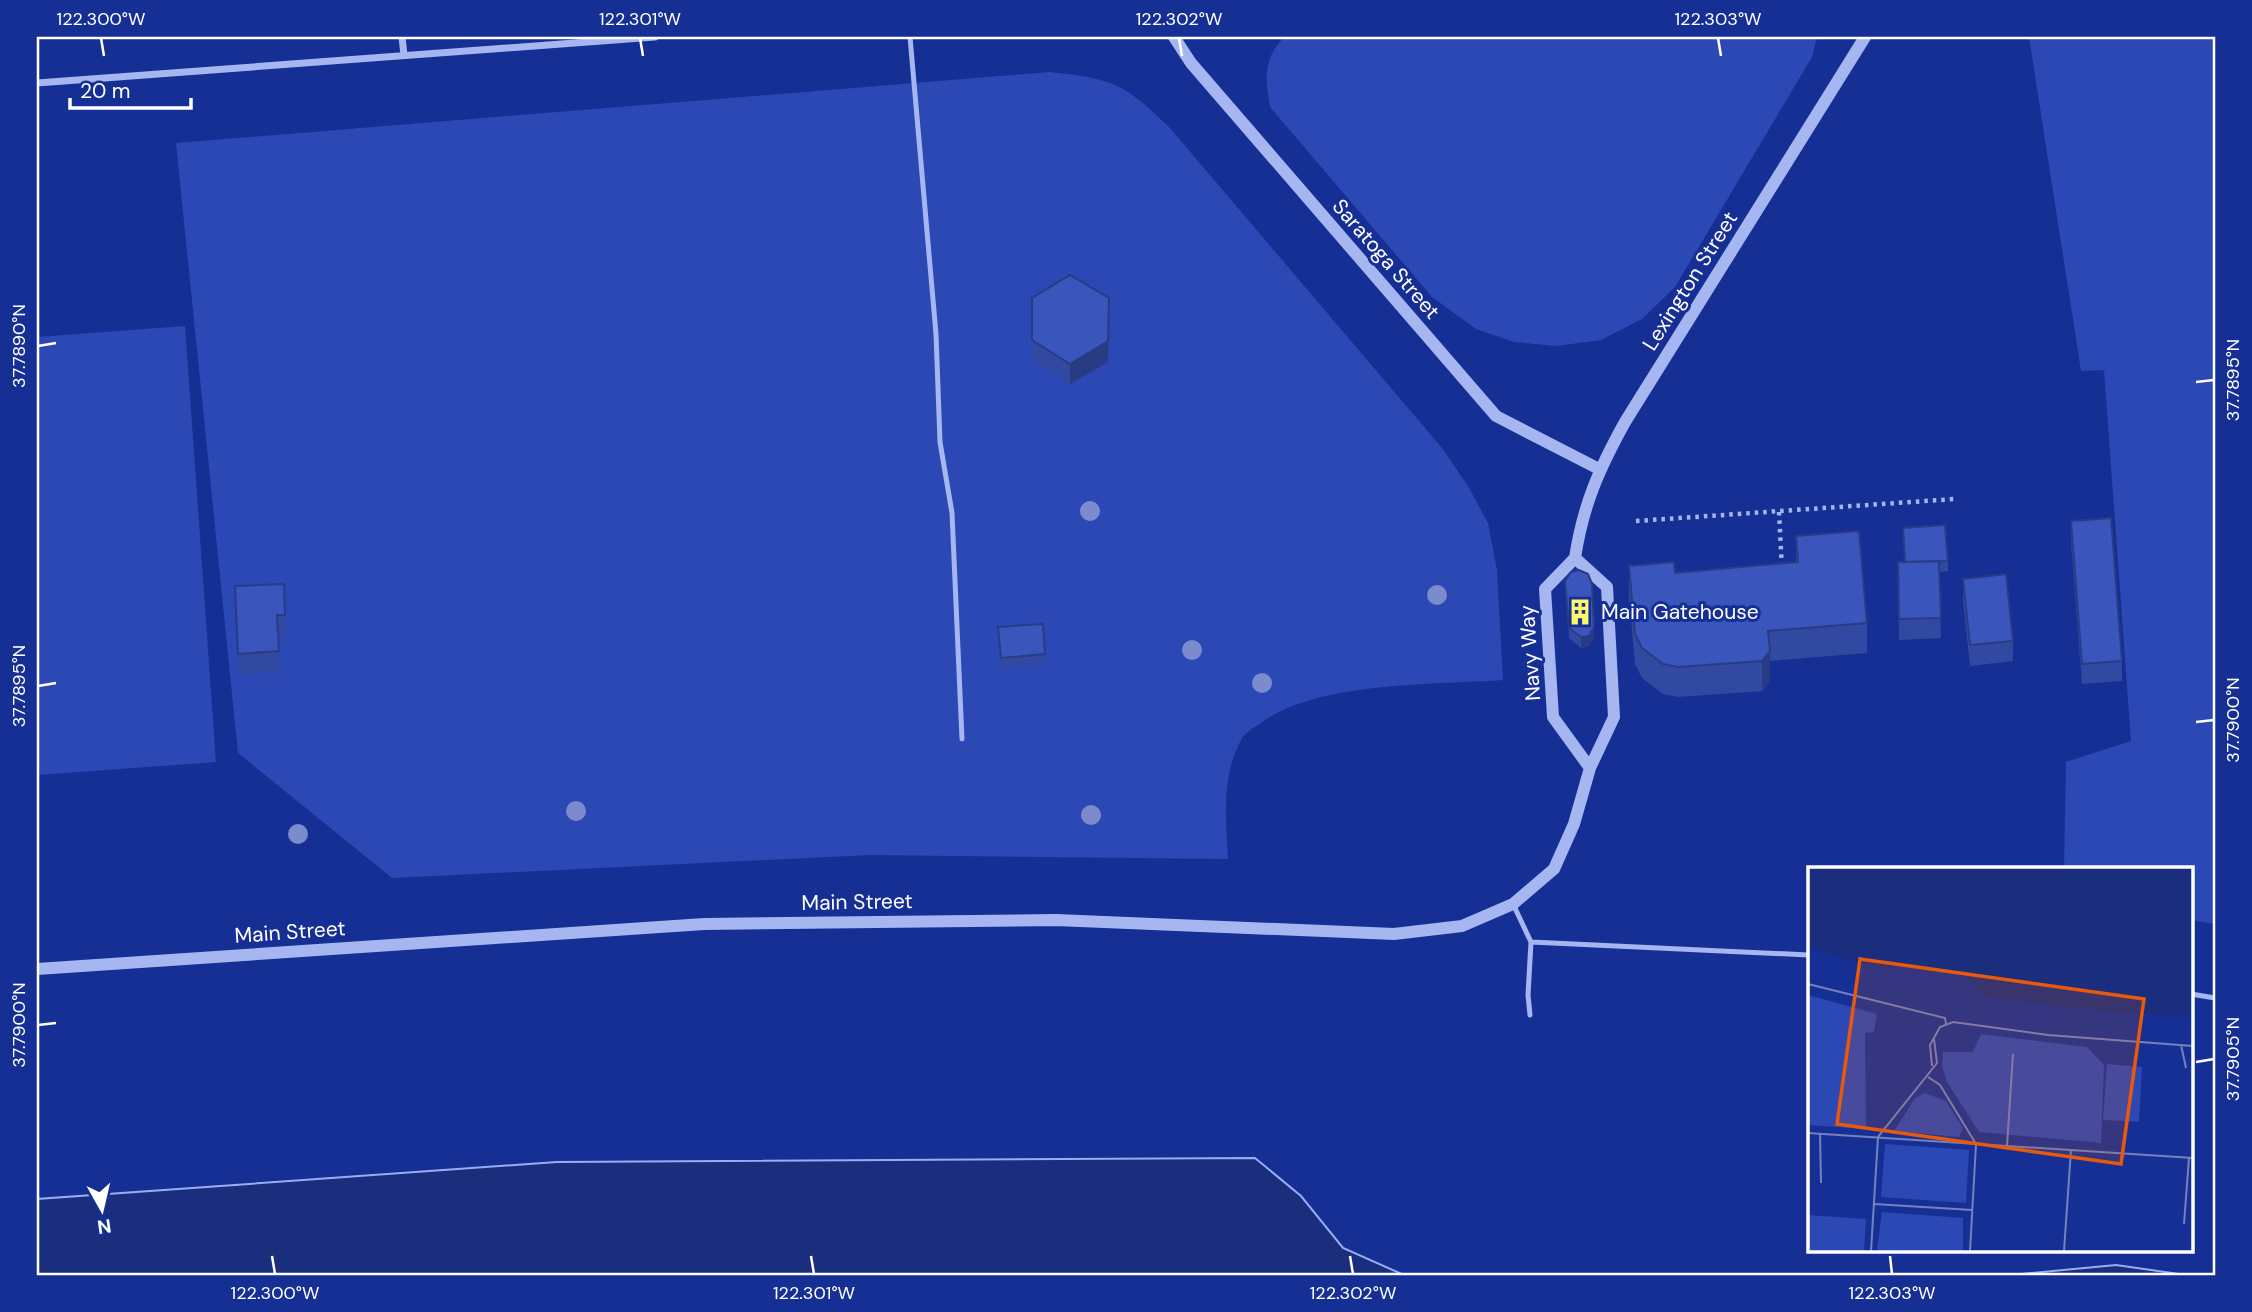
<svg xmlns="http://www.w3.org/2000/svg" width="2252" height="1312" font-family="'DM Sans',sans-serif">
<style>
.green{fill:#2c48b4}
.water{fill:#1b2e7d;stroke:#99adf4;stroke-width:2}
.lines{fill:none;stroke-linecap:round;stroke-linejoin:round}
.path{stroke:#a6b6f1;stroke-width:4.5;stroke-dasharray:3.5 5;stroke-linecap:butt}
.service{stroke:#a6b6f1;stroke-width:5}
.minor{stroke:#a6b6f1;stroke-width:7}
.tertiary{stroke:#a6b6f1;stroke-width:12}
.tree{fill:#7b8bce}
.wall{fill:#3249a1}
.shaded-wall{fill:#293c83}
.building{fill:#3a55bb;stroke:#293c83;stroke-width:2}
.ticks{fill:none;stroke:#fff;stroke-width:2.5}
.labels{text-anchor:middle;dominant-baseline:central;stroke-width:6;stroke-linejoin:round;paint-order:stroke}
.street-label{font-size:21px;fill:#fff;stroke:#162f95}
.poi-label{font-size:21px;fill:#fff;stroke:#162f95;text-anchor:start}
.inset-river{fill:none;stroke:#1b2e7d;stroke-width:3.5}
.inset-road{fill:none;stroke:#7382bf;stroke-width:2}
.view{fill:#e8590c;fill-opacity:0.15;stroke:#e8590c;stroke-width:3.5}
.inset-edge{fill:none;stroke:#fff;stroke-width:3.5}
.neatline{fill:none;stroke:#fff;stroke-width:2.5}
.ticks-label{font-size:18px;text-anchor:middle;fill:#fff}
</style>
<rect width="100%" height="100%" fill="#162f95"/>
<!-- green -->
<path class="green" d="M1284 37H1817L1812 57 1675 287 1642 319 1601 340 1557 346 1514 342 1476 329 1432 297 1270 107C1265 78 1263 59 1284 37Z
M2029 37H2215V924L2191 920V869H2064L2066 762 2131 741 2104 370 2081 371Z
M1050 72C1113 79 1124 83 1169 127L1442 448 1468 486 1488 523 1497 570 1503 680C1432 685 1315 681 1258 725 1253 728 1245 733 1242 738 1221 776 1226 818 1228 859L870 855 392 878 238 753 176 143Z
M185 326 216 762 37 775V337Z"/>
<!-- water -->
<path class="water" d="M1255 1158 1301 1196 1343 1248 1404 1275H37V1199L557 1162Z
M2116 1265 2186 1275H2011Z"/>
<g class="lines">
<!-- path -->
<path class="path" d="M1779 512 1782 569
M1636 521 1954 499"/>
<!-- service -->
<path class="service" d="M910 37 936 334 940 442 952 513 962 739
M1513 904 1531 942 1809 955
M2191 994 2215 998
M1530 1015 1528 995 1531 942"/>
<!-- minor -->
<path class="minor" d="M402 37 404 55
M37 83 655 37"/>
<!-- tertiary -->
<path class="tertiary" d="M1174 37 1191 63 1496 416 1599 469
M1575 558C1583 505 1599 469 1625 422L1865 37
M1575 558 1545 589 1553 717 1590 768
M37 969 704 924 1056 920 1394 934 1462 926 1513 904 1554 869 1574 824 1590 768 1614 717 1607 587 1575 558"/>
</g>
<!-- trees -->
<g class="tree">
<circle cx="1090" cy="511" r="10"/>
<circle cx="1437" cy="595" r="10"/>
<circle cx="1192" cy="650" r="10"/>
<circle cx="1262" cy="683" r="10"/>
<circle cx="576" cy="811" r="10"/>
<circle cx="1091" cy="815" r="10"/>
<circle cx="298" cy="834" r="10"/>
</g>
<!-- wall -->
<path class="wall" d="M1032 298 1108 362 1070 384 1032 361Z
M2071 521 2122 661V681L2082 684 2071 542Z
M1903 528 1948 561V571L1939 572 1941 638 1899 640 1898 562H1904Z
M1796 536 1867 623V653L1770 661V681L1762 691 1678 697 1663 694 1642 678 1635 664 1629 596V566L1675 573 1796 563Z
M1963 579 2013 641V661L1970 666 1963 600Z
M1565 581 1594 637 1589 646 1581 648 1569 638Z
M235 586 285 615V635L278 636 279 672 238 675Z
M998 627 1045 654V665L1001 668Z"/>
<!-- shaded-wall -->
<path class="shaded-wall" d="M1109 298 1108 362 1070 384V364Z
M1594 627V637L1589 646 1581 648V637Z
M1770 651V681L1762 691V661Z"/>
<!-- building -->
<path class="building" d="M1070 275 1109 298 1108 341 1070 364 1032 340V298Z
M2111 518 2122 661 2082 664 2071 521Z
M1945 525 1948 561 1905 562 1903 528Z
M1859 531 1867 623 1768 631 1770 651 1762 661 1678 667 1663 664 1642 648 1635 634 1629 566 1674 562 1675 573 1798 562 1796 536Z
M1939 561 1941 618 1899 619 1898 562Z
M1579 570 1588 574 1592 584 1594 627 1589 636 1581 637 1569 628 1565 581 1571 572Z
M2006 574 2013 641 1970 645 1963 579Z
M284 584 285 615H277L279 651 238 654 235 586Z
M1043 624 1045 654 1001 658 998 627Z"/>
<!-- ticks -->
<path class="ticks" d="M101 38 104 56M640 38 643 56M1179 38 1182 56M1718 38 1721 56M38 346 56 343M2196 382 2214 380M38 686 56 683M2196 722 2214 720M38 1025 56 1023M2196 1062 2214 1059M272 1256 275 1274M811 1256 814 1274M1350 1256 1353 1274M1890 1256 1892 1274"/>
<!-- icons -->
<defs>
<g id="building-bare" transform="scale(2.1)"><path d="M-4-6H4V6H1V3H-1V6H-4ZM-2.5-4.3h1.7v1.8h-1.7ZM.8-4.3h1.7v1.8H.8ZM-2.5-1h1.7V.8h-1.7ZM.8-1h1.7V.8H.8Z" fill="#fff867" stroke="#162f95" stroke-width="2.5" paint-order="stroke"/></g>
</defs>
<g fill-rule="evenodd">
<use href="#building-bare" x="1580" y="612"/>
</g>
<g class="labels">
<!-- street labels -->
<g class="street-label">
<text transform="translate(1386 259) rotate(49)">Saratoga Street</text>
<text transform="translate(1690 281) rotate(-58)">Lexington Street</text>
<text transform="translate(1530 653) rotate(-94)">Navy Way</text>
<text transform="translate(857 902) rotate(-1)">Main Street</text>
<text transform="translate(290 932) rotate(-4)">Main Street</text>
</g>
<!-- poi labels -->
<g class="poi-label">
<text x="1601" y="612">Main Gatehouse</text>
</g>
</g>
<!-- overview -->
<g transform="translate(1808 867)">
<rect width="385" height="385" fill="#162f95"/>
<path d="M0 128 69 147 66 165 57 166 58 262 0 258ZM173 167 279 180 296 198 293 276 171 265 139 215 134 199 135 185H165ZM299 197 334 200 331 255 295 253ZM117 226 138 234 155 261 151 270 86 264 107 231ZM77 277 161 283 158 336 73 330ZM74 345 155 351V384H69ZM0 348 58 352 56 384H0Z" fill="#2c48b4"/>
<path d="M0 1H385V144L378 149 263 141 175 129 166 116 141 101 123 106 102 99 69 100 0 80Z" fill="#1b2e7d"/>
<path class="inset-river" d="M0 2 385 1"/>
<path class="inset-road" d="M0 117 137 151 138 157M373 178 378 201M124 199 122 178 132 160 145 155 240 168 385 179M120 210 132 218 168 277 162 384M0 266 385 291M12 266 13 316M199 279 205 187M66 337 164 343M376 357 381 291M63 384 70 270 129 196 126 172M256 384 263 283"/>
<path class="view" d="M52 92 336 132 313 297 29 257Z"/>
<rect width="385" height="385" class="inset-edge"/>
</g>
<!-- border -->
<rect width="2252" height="1312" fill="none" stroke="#162f95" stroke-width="77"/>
<!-- north arrow -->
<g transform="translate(102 1210) rotate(172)" stroke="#162f95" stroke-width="5" paint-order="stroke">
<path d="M0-5L12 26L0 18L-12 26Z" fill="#ffffff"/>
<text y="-10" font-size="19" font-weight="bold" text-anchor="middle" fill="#ffffff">N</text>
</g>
<!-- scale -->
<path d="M70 98v10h121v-10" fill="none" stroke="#ffffff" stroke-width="3.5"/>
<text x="80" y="98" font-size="21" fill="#ffffff" stroke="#162f95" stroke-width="5" paint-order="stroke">20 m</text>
<rect x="38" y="38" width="2176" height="1236" class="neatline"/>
<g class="ticks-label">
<text x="101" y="25">122.300°W</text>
<text x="640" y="25">122.301°W</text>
<text x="1179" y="25">122.302°W</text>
<text x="1718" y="25">122.303°W</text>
<text transform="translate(19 346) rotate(-90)" y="6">37.7890°N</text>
<text transform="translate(2233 380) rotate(-90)" y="6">37.7895°N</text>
<text transform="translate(19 686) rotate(-90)" y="6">37.7895°N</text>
<text transform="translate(2233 720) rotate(-90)" y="6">37.7900°N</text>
<text transform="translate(19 1025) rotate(-90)" y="6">37.7900°N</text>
<text transform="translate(2233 1059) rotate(-90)" y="6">37.7905°N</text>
<text x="275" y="1299">122.300°W</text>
<text x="814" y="1299">122.301°W</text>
<text x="1353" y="1299">122.302°W</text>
<text x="1892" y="1299">122.303°W</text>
</g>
</svg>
